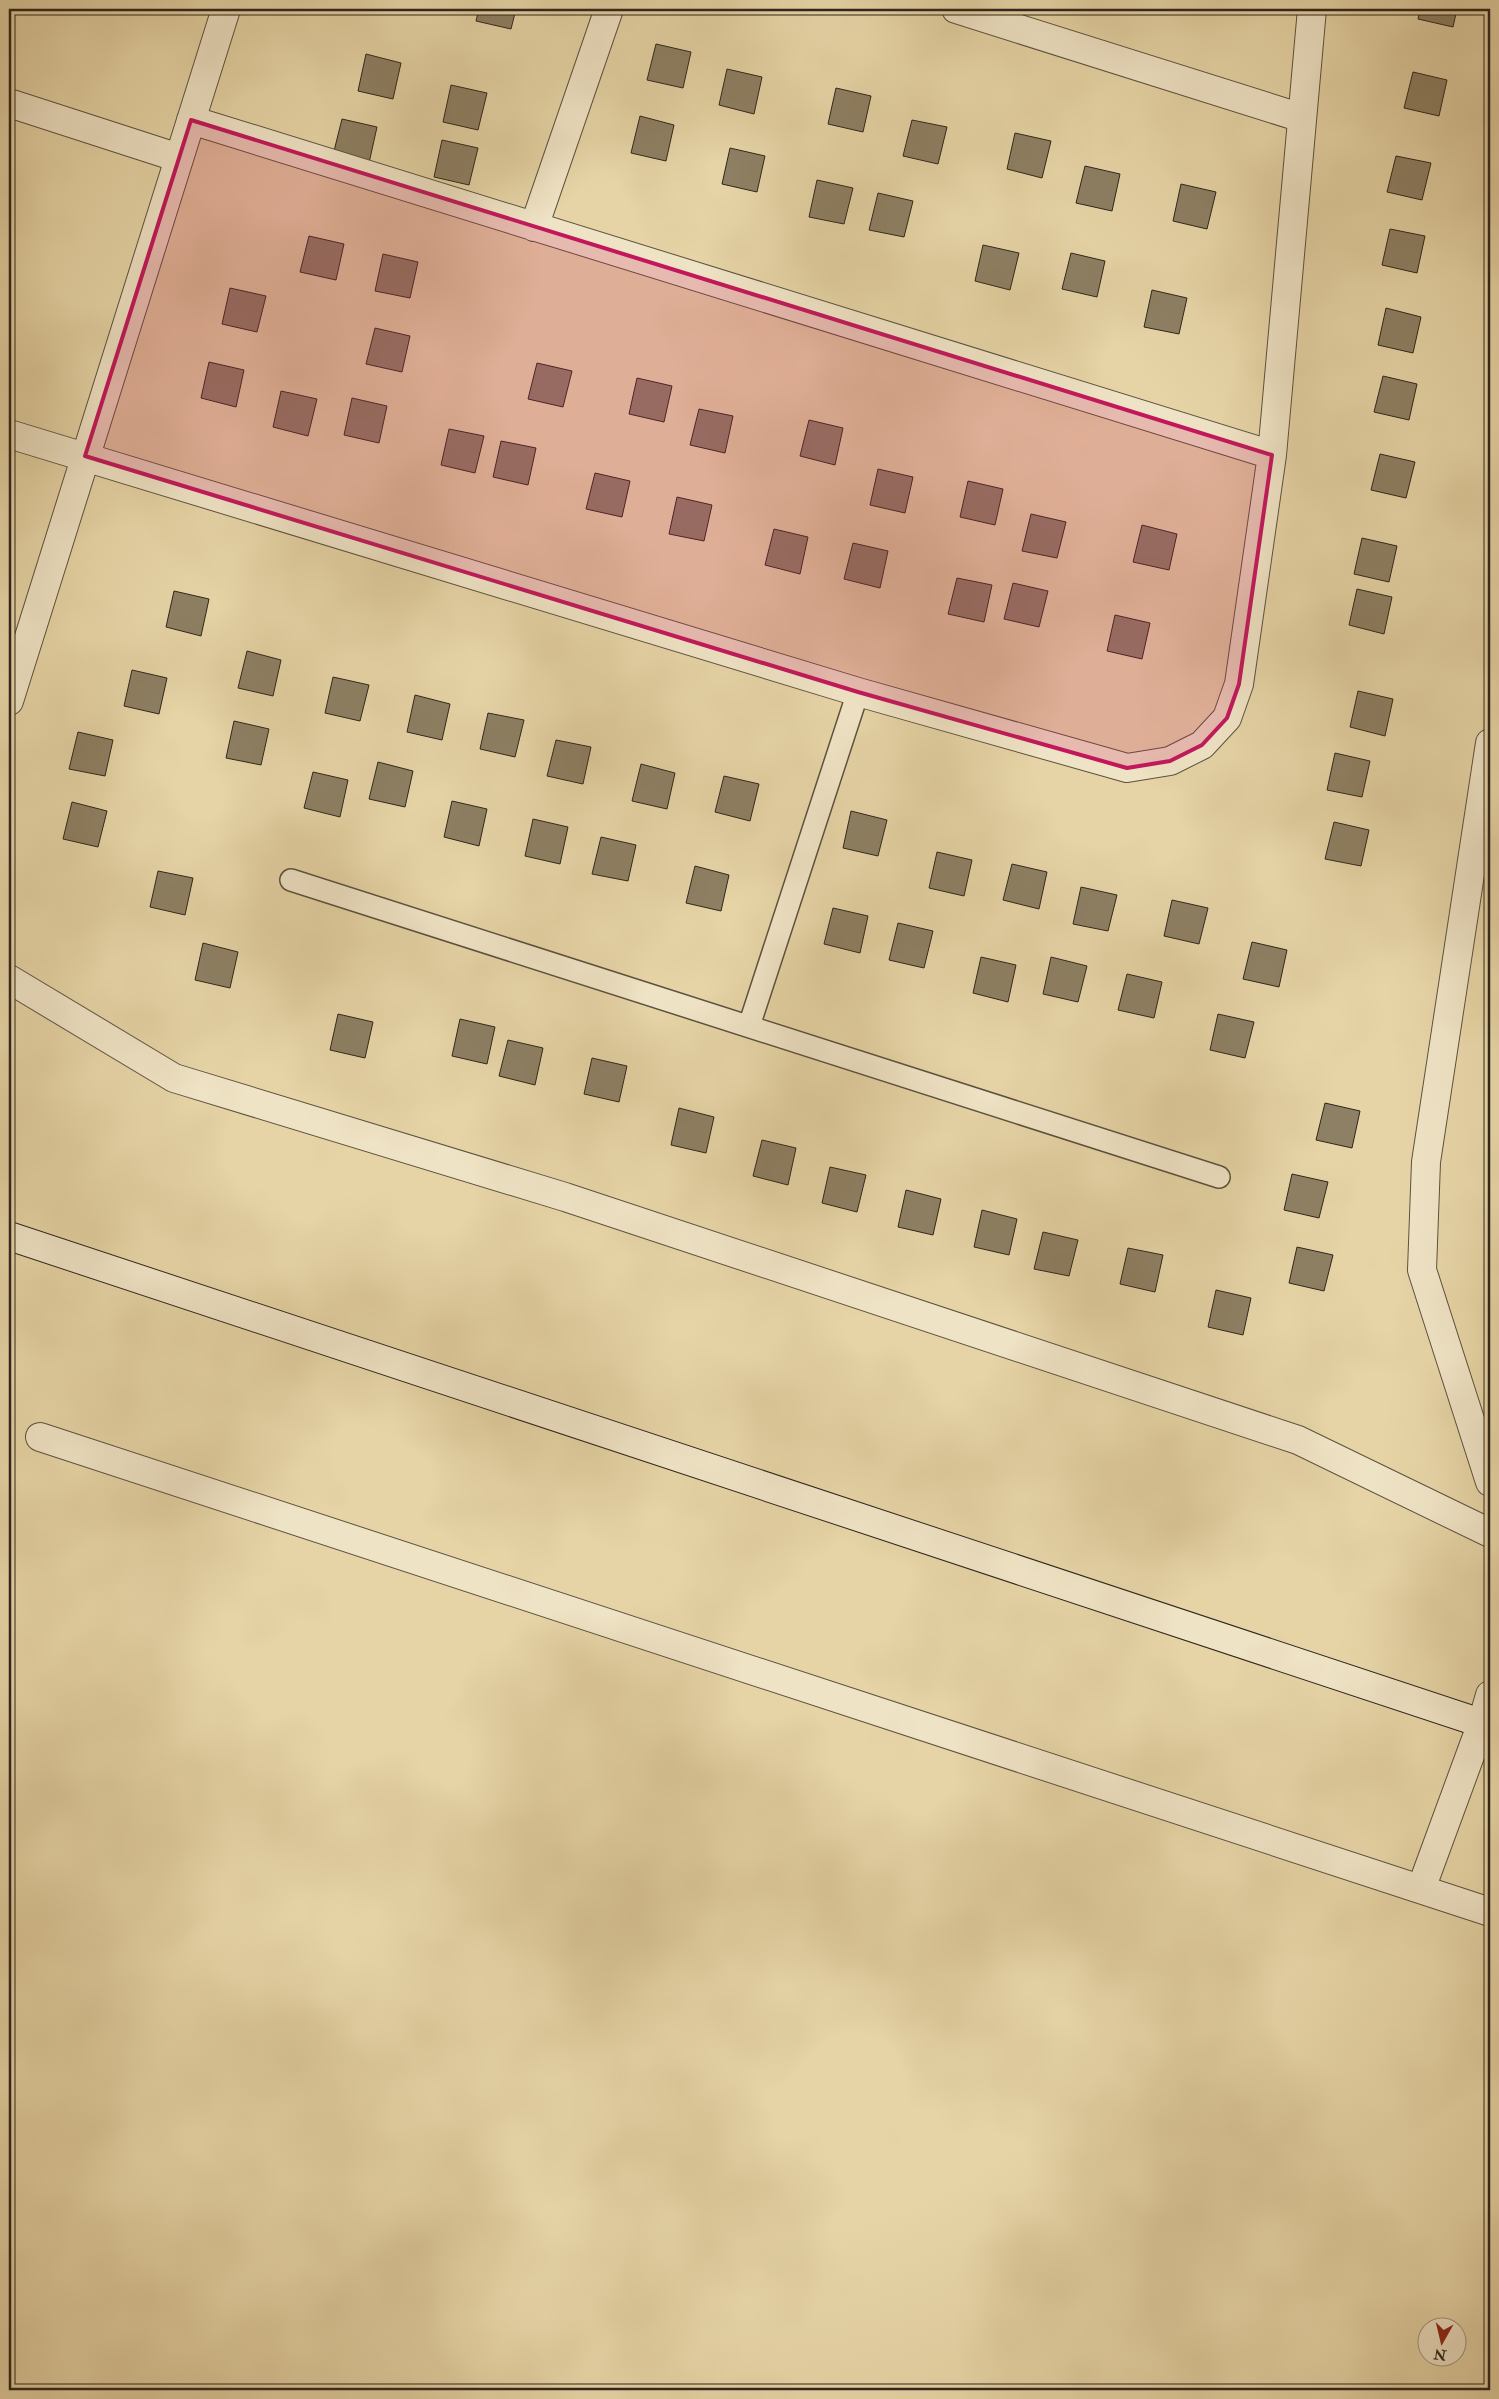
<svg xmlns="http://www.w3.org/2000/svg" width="1499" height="2399" font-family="'IM FELL Double Pica',serif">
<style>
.building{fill:#8e8064;stroke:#2e261c}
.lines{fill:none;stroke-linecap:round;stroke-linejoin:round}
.service-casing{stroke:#5c523e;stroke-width:24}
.minor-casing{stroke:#5c523e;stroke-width:30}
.secondary-casing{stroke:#2e261c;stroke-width:30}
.service{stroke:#efe3c5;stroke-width:21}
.minor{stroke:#efe3c5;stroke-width:28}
.secondary{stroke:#efe3c5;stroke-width:28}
.marked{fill:#c2185b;fill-opacity:0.2;stroke:#c2185b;stroke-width:4;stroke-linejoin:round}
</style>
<rect width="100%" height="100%" fill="#e6d4a6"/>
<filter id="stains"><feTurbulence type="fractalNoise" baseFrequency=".004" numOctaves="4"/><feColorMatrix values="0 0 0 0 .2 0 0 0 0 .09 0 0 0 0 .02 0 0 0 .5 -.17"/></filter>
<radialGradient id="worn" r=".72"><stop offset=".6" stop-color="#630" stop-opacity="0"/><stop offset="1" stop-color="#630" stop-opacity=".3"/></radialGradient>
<!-- building -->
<path class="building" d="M479 9H516L511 29 476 21Z
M1420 9H1457L1453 27 1418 19Z
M656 44 691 52 683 88 647 80Z
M366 54 401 63 393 99 358 91Z
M727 69 762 77 754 114 719 105Z
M1413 72 1447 80 1439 116 1404 108Z
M451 85 487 93 478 130 443 122Z
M836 88 871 96 863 132 828 124Z
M640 116 674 125 666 161 631 153Z
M342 119 377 127 369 163 333 155Z
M912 120 947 127 938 164 903 156Z
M1015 133 1051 141 1042 178 1007 169Z
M442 140 478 148 469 185 434 177Z
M730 148 765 156 757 192 722 184Z
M1396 156 1431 163 1422 200 1387 192Z
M1085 166 1120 174 1112 211 1076 203Z
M817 180 853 188 844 224 809 217Z
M1181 184 1216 192 1207 229 1173 221Z
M878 193 913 201 904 237 869 230Z
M1390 229 1425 236 1417 273 1382 265Z
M309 236 344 244 336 280 300 272Z
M983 245 1019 253 1010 290 975 281Z
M1071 253 1105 261 1097 297 1062 289Z
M383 254 418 262 410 298 375 291Z
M230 288 266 296 257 332 222 324Z
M1152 290 1187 298 1179 334 1144 327Z
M1386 308 1421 317 1413 353 1378 345Z
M375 328 410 336 402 372 366 364Z
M209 362 244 370 236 407 201 398Z
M537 363 572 371 563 407 528 399Z
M1383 376 1417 384 1409 420 1374 412Z
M637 378 672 386 664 422 629 414Z
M281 391 317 399 308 436 273 427Z
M352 398 387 406 379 443 344 435Z
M699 409 733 416 725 453 690 445Z
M809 420 843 428 835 465 800 456Z
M449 429 484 436 475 473 441 465Z
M501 441 536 448 528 485 493 477Z
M1380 454 1415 462 1406 498 1371 490Z
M878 469 913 477 905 513 870 505Z
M595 473 630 481 622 517 586 509Z
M968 481 1003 489 995 525 960 517Z
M677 497 712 505 704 541 669 534Z
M1031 514 1066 522 1057 558 1022 551Z
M1142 525 1177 534 1169 570 1133 562Z
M774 529 808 537 800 574 765 565Z
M1362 538 1397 546 1389 582 1354 574Z
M853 543 888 551 880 588 844 579Z
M957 578 992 585 984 622 948 614Z
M1013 583 1048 591 1039 627 1004 619Z
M1357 589 1392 597 1384 634 1349 625Z
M174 591 209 599 201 636 166 627Z
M1115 615 1150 623 1142 659 1107 651Z
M247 651 281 660 273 696 238 688Z
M132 670 167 678 159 714 124 706Z
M333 677 369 685 360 721 325 713Z
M1358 691 1393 699 1385 736 1350 727Z
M415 695 450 704 442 740 407 732Z
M488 713 524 720 515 757 480 749Z
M234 721 269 729 261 765 226 758Z
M78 732 113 740 105 776 69 769Z
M556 740 591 747 583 784 547 776Z
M1335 753 1370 761 1362 797 1327 790Z
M378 762 413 771 405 807 369 799Z
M641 764 675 773 667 809 632 801Z
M313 772 348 780 340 817 304 808Z
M724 776 759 784 750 821 715 812Z
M452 801 487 809 479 846 444 837Z
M72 802 107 811 98 847 63 839Z
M851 811 887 820 878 856 843 848Z
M533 819 568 827 560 864 525 856Z
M1334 822 1369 830 1361 866 1325 859Z
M601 837 636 845 628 881 592 874Z
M937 852 972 860 964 896 929 888Z
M1012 864 1047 872 1039 909 1003 900Z
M695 866 729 875 721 911 686 903Z
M158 871 193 878 185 915 150 907Z
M1081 887 1117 895 1108 931 1073 924Z
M1172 900 1208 908 1199 944 1164 936Z
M833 908 868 916 860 953 824 944Z
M898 923 933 931 924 968 889 960Z
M1252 942 1287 950 1279 987 1243 979Z
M203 943 238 952 230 988 195 980Z
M981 957 1016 965 1008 1002 973 993Z
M1051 957 1087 966 1078 1002 1043 994Z
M1127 974 1162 982 1154 1018 1118 1010Z
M338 1014 373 1022 365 1058 330 1050Z
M1218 1014 1254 1022 1245 1058 1210 1050Z
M460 1019 495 1027 487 1064 452 1056Z
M508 1040 543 1048 535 1085 499 1076Z
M592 1058 627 1066 619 1102 584 1094Z
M1325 1103 1360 1111 1352 1148 1316 1140Z
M679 1108 714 1117 706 1153 671 1145Z
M762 1140 796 1148 788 1185 753 1176Z
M830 1167 866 1175 857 1212 822 1203Z
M1292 1174 1328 1182 1319 1218 1284 1210Z
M906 1190 941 1199 933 1235 898 1227Z
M982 1210 1017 1219 1009 1255 974 1247Z
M1043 1232 1078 1240 1069 1276 1034 1269Z
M1297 1247 1333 1255 1324 1291 1289 1283Z
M1128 1248 1163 1255 1155 1292 1120 1284Z
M1216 1290 1251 1298 1243 1335 1208 1327Z"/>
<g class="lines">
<!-- service casing -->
<g class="service-casing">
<path id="service" d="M291 880 1219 1177
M749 1026 858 692"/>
</g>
<!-- minor casing -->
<g class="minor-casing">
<path id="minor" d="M956 9 1302 118
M9 103 179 158
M191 120 1272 455
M534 227 609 9
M9 434 858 692 1127 768 1170 761 1202 745 1227 718 1239 684 1272 455 1312 9
M9 701 226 9
M1490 743 1426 1162 1422 1270 1490 1482
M9 979 174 1078 565 1197 1298 1440 1490 1533
M40 1437 1490 1912
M1421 1889 1482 1723 1490 1695"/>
</g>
<!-- secondary casing -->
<g class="secondary-casing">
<path id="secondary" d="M9 1236 1490 1726"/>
</g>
<!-- service -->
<use href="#service" class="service"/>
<!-- minor -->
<use href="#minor" class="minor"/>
<!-- secondary -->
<use href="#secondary" class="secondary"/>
</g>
<!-- marked area -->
<path class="marked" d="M191 120 1272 455 1239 684 1227 718 1202 745 1170 761 1127 768 858 692 85 456Z"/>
<!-- margin -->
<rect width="1499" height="2399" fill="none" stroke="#e6d4a6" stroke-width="30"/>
<rect x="10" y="10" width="1479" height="2379" fill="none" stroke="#2e261c" stroke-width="2.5"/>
<rect x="15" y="15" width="1469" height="2369" fill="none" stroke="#2e261c"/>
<!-- north arrow -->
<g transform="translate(1442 2342) rotate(188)"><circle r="24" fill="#efe3c5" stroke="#a29781"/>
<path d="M0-4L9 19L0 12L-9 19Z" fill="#8f2418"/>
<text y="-8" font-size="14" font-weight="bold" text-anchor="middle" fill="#2e261c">N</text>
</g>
<rect width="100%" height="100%" filter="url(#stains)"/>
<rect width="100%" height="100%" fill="url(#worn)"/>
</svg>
